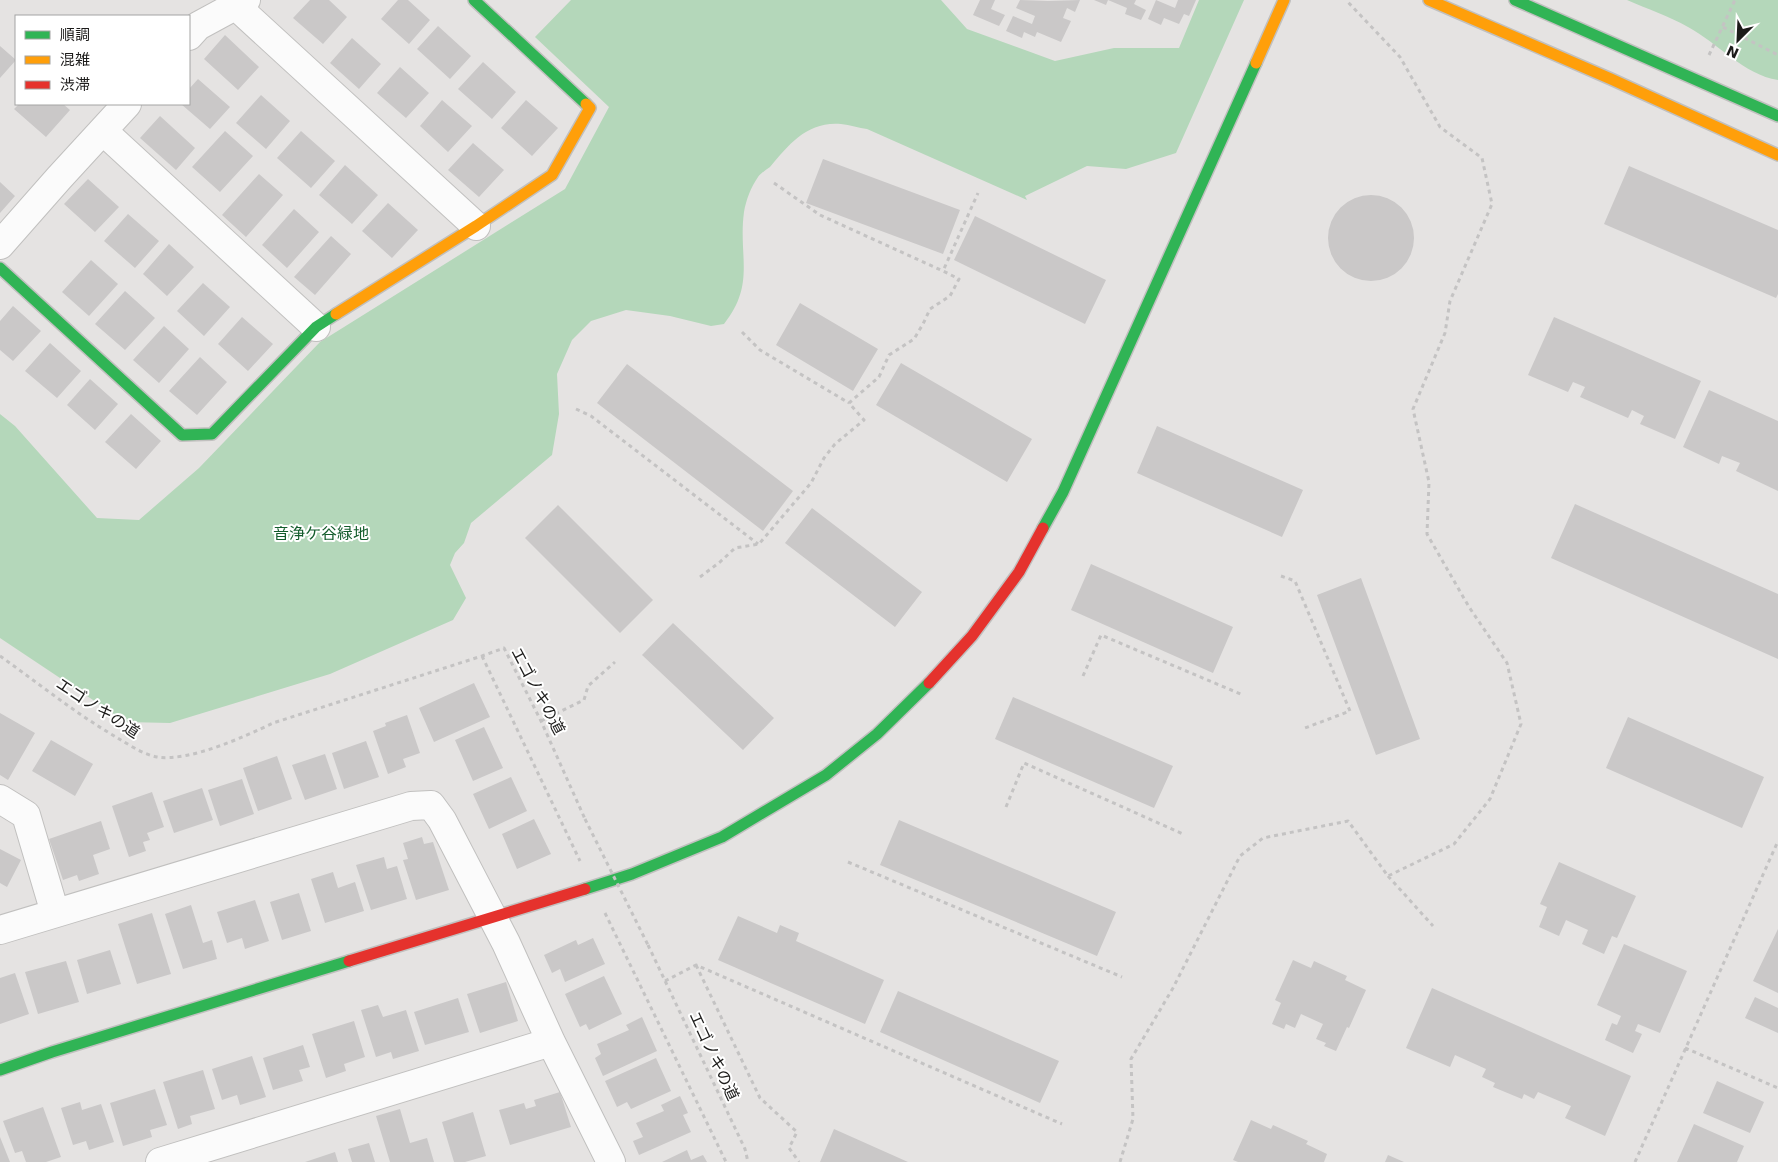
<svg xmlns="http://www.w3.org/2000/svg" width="1778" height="1162" font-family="'DejaVu Sans','Noto Sans JP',sans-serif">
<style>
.green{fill:#b4d7ba}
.building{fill:#cac8c8}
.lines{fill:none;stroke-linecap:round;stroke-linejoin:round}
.street-casing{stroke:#c1c0bf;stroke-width:30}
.fast-casing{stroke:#c1c0bf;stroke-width:14}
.slow-casing{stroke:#c1c0bf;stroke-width:14}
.jam-casing{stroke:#c1c0bf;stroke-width:14}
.path{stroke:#c4c3c3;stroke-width:3;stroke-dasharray:4 4;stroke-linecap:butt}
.street{stroke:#fbfbfb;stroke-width:28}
.fast{stroke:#30b455;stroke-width:11}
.slow{stroke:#ff9f0a;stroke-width:11}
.jam{stroke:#e5322d;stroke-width:11}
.path-bridge{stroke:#c4c3c3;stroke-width:3;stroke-dasharray:4 4;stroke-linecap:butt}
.labels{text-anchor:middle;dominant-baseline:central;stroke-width:4;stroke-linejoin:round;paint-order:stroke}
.park-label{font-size:16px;fill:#135c2c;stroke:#fff}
.street-label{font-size:16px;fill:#1c1b1a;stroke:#fff}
</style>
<rect width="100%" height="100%" fill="#e5e3e2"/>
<!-- green -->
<path class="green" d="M571 0H941L967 29 1055 61 1114 48H1179L1199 0H1244L1176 153 1126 169 1087 166 1025 196 1027 200 867 129C859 128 850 125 841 124 808 121 789 144 770 167 766 170 761 173 758 177 751 187 746 200 744 212 738 256 756 284 724 324L711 326 670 316 626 310 591 321 572 340 557 374 559 414 552 455 471 523 464 543 455 553 450 565 466 598 453 620 330 674 170 723 126 722 0 638V414L15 426 97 518 139 520 199 468 320 342 565 189 609 107 535 37Z
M1627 0H1778V80C1744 75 1718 43 1688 27 1669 16 1647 9 1627 0Z"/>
<!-- building -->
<path class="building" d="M310 0H329L347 17 323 44 293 18Z
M398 0H408L430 20 409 44 381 19Z
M980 0H995L991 9 1005 15 999 26 973 15Z
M1020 0 1048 1 1080 0 1075 12 1067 8 1063 18 1071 21 1061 42 1037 32 1035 37 1024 32 1022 38 1006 31 1013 16 1032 24 1035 16 1016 8Z
M1094 0H1136L1134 4 1146 10 1141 20 1125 14 1127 8 1108 0 1106 5Z
M1156 0 1175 8 1178 0H1196L1189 16 1184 14 1179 24 1164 18 1161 25 1148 19Z
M438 26 471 56 450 79 417 49Z
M225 35 259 67 238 90 204 59Z
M352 38 381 64 359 89 330 63Z
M0 46 16 60 0 78Z
M483 62 516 92 492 119 458 89Z
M400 67 429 93 406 118 377 93Z
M198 79 230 107 210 129 181 104H189V89Z
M261 95 290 121 266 149 236 123Z
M442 100 472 126 448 152 420 126Z
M526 100 558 128 532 156 501 128Z
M19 104H63L70 110 46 137 14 109Z
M160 116 195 148 176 170 140 138Z
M225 131 253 156 220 192 192 167Z
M301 131 335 161 311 188 277 158Z
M473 143 504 170 479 197 448 170Z
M823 159 960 210 943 254 806 203Z
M345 165 378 195 352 224 319 195Z
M1629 166 1778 230V294L1776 298 1604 224Z
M259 174 283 195 246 237 222 215Z
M88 179 119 207 95 232 64 204Z
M0 182 15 196 0 213Z
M1328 238a43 43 0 1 1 86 0a43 43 0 1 1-86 0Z
M388 203 418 230 392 258 362 231Z
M294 209 319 232 287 268 262 245Z
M128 214 159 241 135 268 104 241Z
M975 216 1106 280 1085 324 954 260Z
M331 236 351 254 315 295 294 277Z
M169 244 194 267 167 296 143 274Z
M91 260 118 284 89 316 62 292Z
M203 283 230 307 204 336 177 311Z
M125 291 155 318 125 350 95 324Z
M800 303 878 349 853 391 776 345Z
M13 306 41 331 13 361 0 350V321Z
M242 317 273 344 248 371 218 344Z
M1554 317 1701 381 1675 439 1640 424 1644 416 1632 410 1628 418 1580 397 1585 387 1573 382 1568 392 1528 375Z
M164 326 189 349 159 383 133 360Z
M50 343 81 371 57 398 25 371Z
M200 357 227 382 197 415 169 391Z
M901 363 1032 439 1007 482 876 405Z
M627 364 793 491 763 531 597 403Z
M90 379 118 404 95 430 67 405Z
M1709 390 1778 421V491L1736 471 1740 463 1722 456 1719 464 1683 447Z
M131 414 161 441 136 469 105 442Z
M1157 426 1303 490 1282 537 1137 473Z
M1575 504 1778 594V659L1551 558Z
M558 505 653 600 620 633 525 538Z
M812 508 922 592 895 627 785 543Z
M1091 564 1233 627 1213 673 1071 610Z
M1361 578 1420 739 1376 755 1317 595Z
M673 623 774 718 743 750 642 655Z
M474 683 490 717 434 742 419 708Z
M1013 697 1173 766 1154 808 995 739Z
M0 713 35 733 8 780 0 775Z
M407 715 420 753 403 759 406 767 388 774 373 731 386 726 385 723Z
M1628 717 1764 777 1742 828 1606 768Z
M484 727 503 768 473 781 455 740Z
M51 740 93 764 75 796 32 771Z
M366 741 379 777 344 789 332 753Z
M325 754 337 789 305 800 292 765Z
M277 756 292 799 258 811 243 768Z
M511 777 527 811 489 829 473 794Z
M242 779 254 814 220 826 208 790Z
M202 788 213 820 174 833 163 801Z
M152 792 164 827 147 833 150 840 143 842 146 851 129 857 112 806Z
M534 819 551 854 517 869 502 834Z
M899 820 1116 912 1097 956 880 865Z
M101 821 110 849 93 855 99 874 79 881 77 875 63 880 49 839Z
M422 837 424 844 433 842 449 890 416 900 403 860 408 859 403 843Z
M0 849 21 860 7 887 0 883Z
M384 857 387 869 397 866 407 899 371 910 356 865Z
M1559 862 1636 896 1617 938 1612 936 1604 954 1582 944 1588 930 1566 920 1559 936 1539 927 1547 907 1540 904Z
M333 872 338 888 355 882 364 911 325 923 311 879Z
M299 893 311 931 282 940 270 902Z
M255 900 269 941 245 949 242 938 227 943 217 912Z
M191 905 203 943 212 940 217 959 183 969 165 914Z
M152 913 171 974 137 984 118 924Z
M738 916 777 933 780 925 799 933 796 941 884 980 865 1024 718 960Z
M1778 929V993L1753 981Z
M593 938 605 964 565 982 560 969 552 973 544 955 576 940 578 945Z
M1624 944 1687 971 1660 1033 1638 1024 1635 1031 1642 1034 1633 1053 1605 1040 1612 1023 1617 1025 1621 1016 1597 1005Z
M110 950 121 984 87 994 77 960Z
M1293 960 1311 968 1314 961 1347 976 1345 980 1366 990 1349 1028 1347 1027 1336 1051 1324 1046 1326 1043 1316 1039 1323 1024 1301 1014 1295 1028 1286 1024 1284 1029 1272 1024 1281 1003 1275 1000Z
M66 961 79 1002 38 1014 25 972Z
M15 973 29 1014 0 1024V978Z
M604 976 622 1014 589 1030 586 1024 580 1027 565 994Z
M506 982 518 1021 480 1033 467 994Z
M1432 988 1631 1076 1605 1136 1565 1118 1571 1106 1538 1092 1534 1099 1524 1094 1522 1099 1493 1087 1495 1083 1482 1077 1486 1069 1455 1055 1450 1067 1406 1048Z
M898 991 1059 1061 1040 1103 880 1032Z
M1755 997 1778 1008V1033L1745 1018Z
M458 998 469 1032 425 1045 414 1012Z
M378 1005 383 1017 406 1010 419 1051 393 1059 391 1052 376 1057 361 1010Z
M642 1017 657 1051 603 1076 595 1058 601 1054 597 1044 629 1030 626 1025Z
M354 1021 365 1057 344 1064 346 1071 326 1078 312 1034Z
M303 1045 310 1067 299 1070 303 1081 273 1090 263 1058Z
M252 1056 266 1097 240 1105 237 1095 222 1100 212 1069Z
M656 1058 671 1091 631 1109 627 1102 617 1107 605 1081Z
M203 1070 215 1109 190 1116 192 1124 178 1129 163 1082Z
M1717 1081 1764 1102 1750 1133 1703 1113Z
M155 1089 167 1125 150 1130 152 1137 123 1146 110 1103Z
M560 1092 571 1127 510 1145 499 1110 524 1103 526 1109 536 1106 534 1100Z
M680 1096 688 1113 683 1115 691 1132 639 1155 633 1141 643 1137 636 1123 664 1111 661 1105Z
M80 1102 82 1110 101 1104 114 1142 89 1150 86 1141 73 1145 61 1108Z
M43 1107 61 1157 46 1162H26L22 1151 15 1153 3 1121Z
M400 1109 410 1143 427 1138 434 1162H390L376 1116Z
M473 1112 486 1156 465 1162H454L442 1122Z
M1251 1120 1271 1129 1273 1125 1308 1141 1306 1144 1327 1154 1324 1162H1238L1233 1160Z
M1694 1124 1744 1146 1737 1162H1677Z
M834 1129 908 1162H820Z
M0 1137 10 1162H0Z
M369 1143 375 1162H352L348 1149Z
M687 1150 691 1160 703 1155 707 1162H662Z
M335 1152 338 1162H305Z
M1388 1155 1404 1162H1385Z"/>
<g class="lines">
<!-- street casing -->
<g class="street-casing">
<path id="street" d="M236 6 476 226
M189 36 198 26 246 0
M103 131 316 327
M0 245 59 178 127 104
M0 799 26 815 55 913
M0 930 411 806 431 805 442 820 506 943 551 1042 611 1162
M160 1162 551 1042"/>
</g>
<!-- fast casing -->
<g class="fast-casing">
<path id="fast" d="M474 0 586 104
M1515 0 1778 116
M0 268 182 435 212 434 316 327 336 314
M1043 528 1063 492 1256 63
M585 889 632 874 722 837 826 775 877 734 929 683
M0 1070 52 1052 349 961"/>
</g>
<!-- slow casing -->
<g class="slow-casing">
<path id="slow" d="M1429 0 1611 79 1778 155
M1256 63 1284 0
M336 314 476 226 552 175 590 108 586 104"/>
</g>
<!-- jam casing -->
<g class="jam-casing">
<path id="jam" d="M929 683 972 636 1019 572 1043 528
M349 961 585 889"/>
</g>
<!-- path -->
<path class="path" d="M1723 27 1778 55
M1709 55 1735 0
M774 183 820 215 943 271
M742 332 760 350 849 403
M576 409 591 416 758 544
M1281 576 1295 581 1350 711 1305 728
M700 577 720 562 735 548 759 544 811 483 824 458 835 444 864 420 849 403 879 377 889 355 914 339 923 324 930 309 950 296 959 279 943 271 978 193
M0 656C38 683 75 713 116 737 128 744 142 754 157 757 189 762 244 737 273 723L482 656 504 648 541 721 585 819
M482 656 580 861
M1083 676 1101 635 1243 695
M541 721 584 700 588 686 615 662
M1006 807 1024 763 1183 834
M848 862 1122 977
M1388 876 1433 926
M605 913 726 1162
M648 945 745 1149 748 1162
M696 965 760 1098 797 1132 789 1148 799 1162
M665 981 696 965 1062 1124
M1685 1048 1778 1088
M1120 1162 1133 1119 1131 1059 1173 988 1240 856 1263 838 1348 821 1388 876 1454 844 1490 799 1521 724 1507 663 1469 607 1427 534 1429 482 1413 409 1445 333 1450 301 1492 204 1482 158 1440 127 1400 57 1346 0
M1635 1162 1778 841"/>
<!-- street -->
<use href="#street" class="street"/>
<!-- fast -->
<use href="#fast" class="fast"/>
<!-- slow -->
<use href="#slow" class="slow"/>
<!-- jam -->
<use href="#jam" class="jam"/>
<!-- path-bridge -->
<path class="path-bridge" d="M585 819 648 945"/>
</g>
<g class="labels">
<!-- park labels -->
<g class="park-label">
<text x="321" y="533">音浄ケ谷緑地</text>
</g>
<!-- street labels -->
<g class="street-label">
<text transform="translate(538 691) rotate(62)">エゴノキの道</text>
<text transform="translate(98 708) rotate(33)">エゴノキの道</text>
<text transform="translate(714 1056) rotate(65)">エゴノキの道</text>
</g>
</g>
<!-- legend -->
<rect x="15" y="15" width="175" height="90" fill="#ffffff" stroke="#a4a4a3"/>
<rect x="25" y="31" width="25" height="8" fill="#30b455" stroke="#a4a4a3"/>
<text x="60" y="40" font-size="15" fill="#1c1b1a">順調</text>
<rect x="25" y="56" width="25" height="8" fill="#ff9f0a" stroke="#a4a4a3"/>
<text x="60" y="65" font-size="15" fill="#1c1b1a">混雑</text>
<rect x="25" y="81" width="25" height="8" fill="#e5322d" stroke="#a4a4a3"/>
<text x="60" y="90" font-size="15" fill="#1c1b1a">渋滞</text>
<!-- north arrow -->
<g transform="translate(1738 40) rotate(204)" stroke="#ffffff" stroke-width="4" paint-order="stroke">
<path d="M0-4L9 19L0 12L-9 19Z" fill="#1c1b1a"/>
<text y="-8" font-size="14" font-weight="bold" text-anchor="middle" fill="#1c1b1a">N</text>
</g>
</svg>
